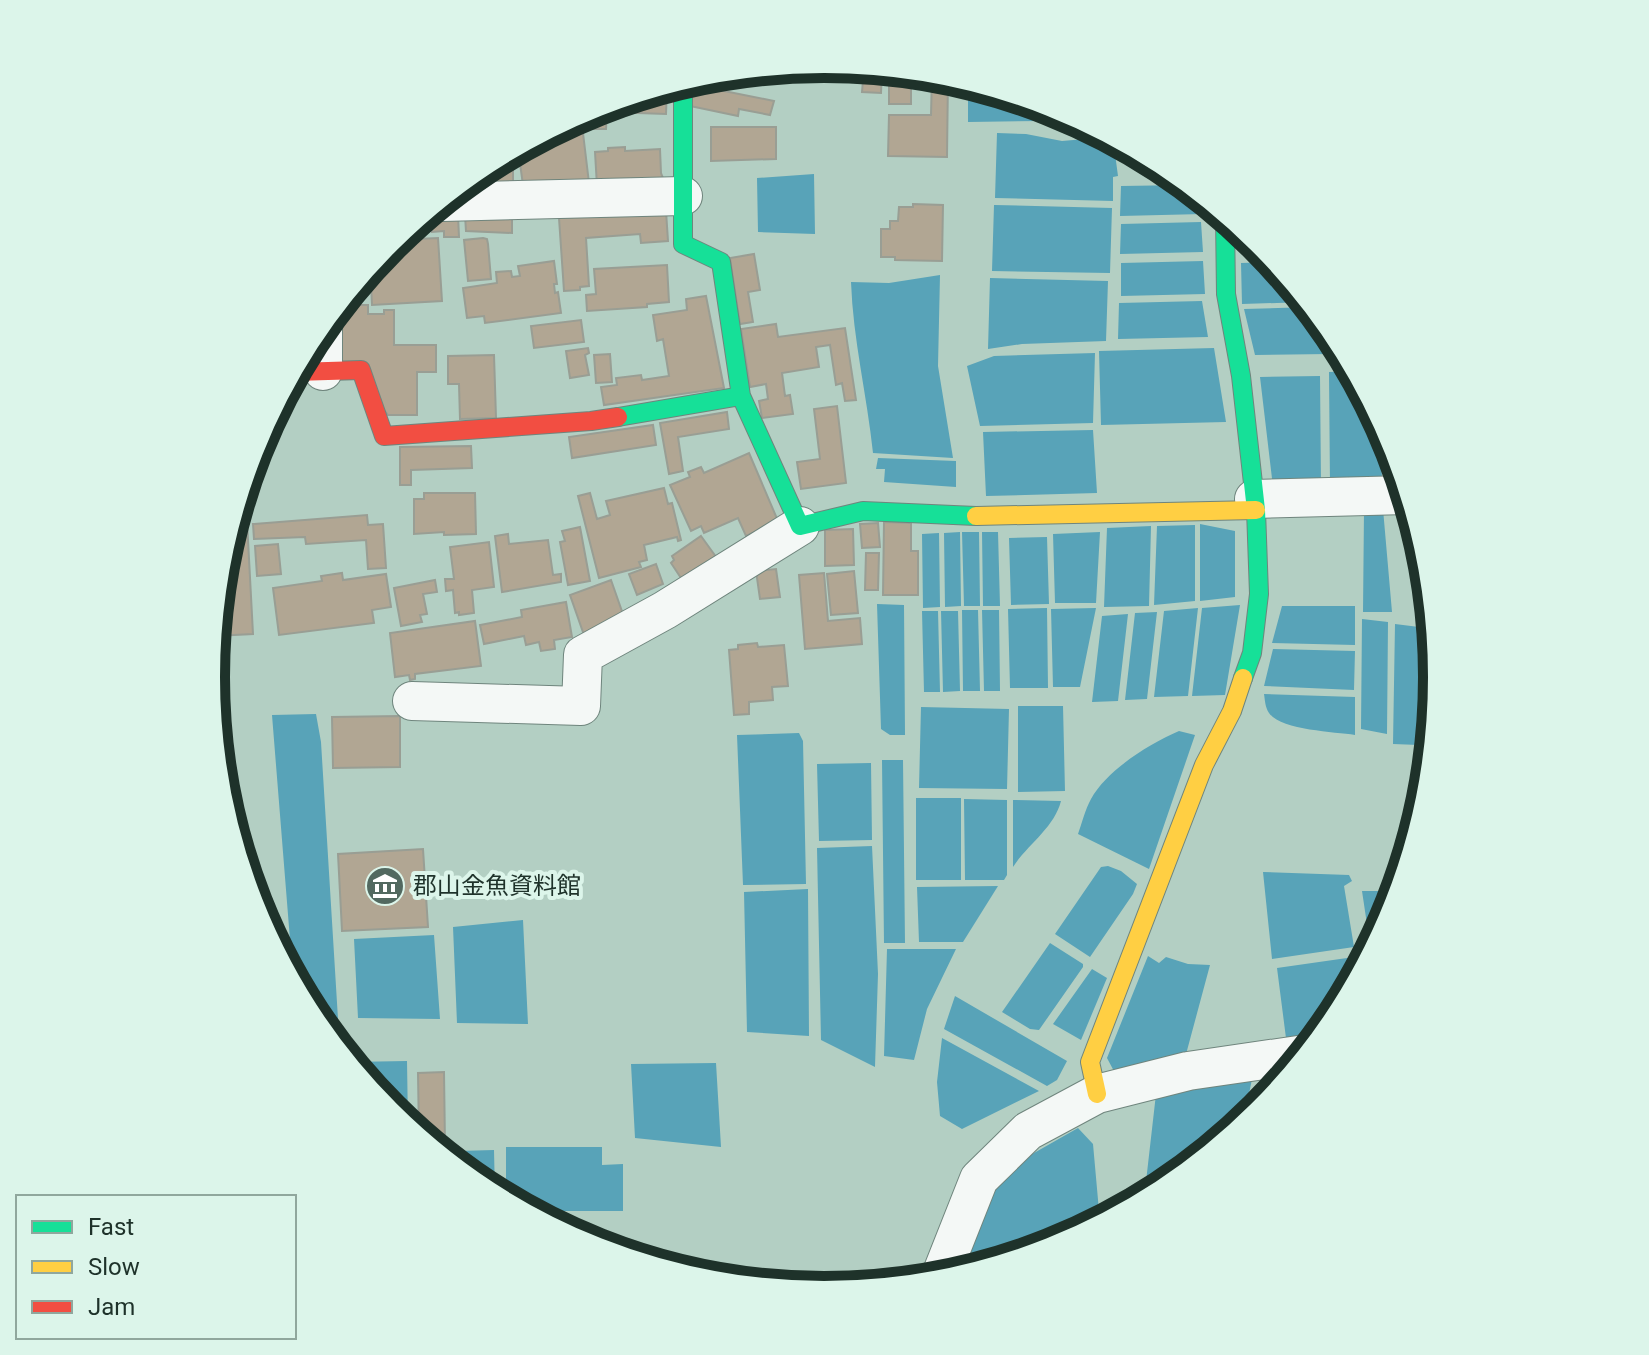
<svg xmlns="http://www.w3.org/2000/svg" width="1649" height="1355" font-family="Roboto,'Noto Sans JP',sans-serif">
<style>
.water{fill:#58a3b8}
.building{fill:#b1a693;stroke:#999e94;stroke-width:2}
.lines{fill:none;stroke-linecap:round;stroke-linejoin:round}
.street-casing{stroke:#6f857d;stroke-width:40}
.fast-casing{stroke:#6f857d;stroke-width:20}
.slow-casing{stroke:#6f857d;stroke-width:20}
.jam-casing{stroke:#6f857d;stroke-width:20}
.street{stroke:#f4f8f6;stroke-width:38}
.fast{stroke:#16e098;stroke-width:18}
.slow{stroke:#ffcf43;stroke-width:18}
.jam{stroke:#f24e42;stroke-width:18}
.labels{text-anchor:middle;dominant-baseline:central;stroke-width:8;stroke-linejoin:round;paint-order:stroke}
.poi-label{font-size:24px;fill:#1e322a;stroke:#dcf5ea;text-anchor:start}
.rim{fill:none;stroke:#1e322a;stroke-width:10}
</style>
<rect width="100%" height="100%" fill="#b3cfc3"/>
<!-- water -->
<path class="water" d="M968 83 1041 105V121L968 122Z
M997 133 1026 134 1062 141 1108 137 1113 139 1118 176 1113 177V201L995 198Z
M814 174 815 234 758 232 757 178Z
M1186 185 1202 198 1203 214 1120 216 1121 186Z
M994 205 1112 208 1110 273 992 271Z
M1201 222 1203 252 1120 254 1121 224Z
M1203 261 1205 294 1121 296V263Z
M1274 262 1306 302 1242 304 1241 263Z
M940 275 938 366 953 458 873 453C867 395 853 340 851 282L889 283Z
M990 278 1108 281 1106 341 1022 344 988 349Z
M1202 301 1208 337 1118 339 1119 303Z
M1311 307 1329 330V354L1255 355 1244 309Z
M1214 348 1226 422 1101 425 1099 351Z
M1095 353 1093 423 980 426 967 366 994 356Z
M1353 371 1381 423 1382 485 1330 486 1329 372Z
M1320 376 1321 486 1273 487 1260 377Z
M1093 430 1097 493 986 496 983 432Z
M878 458 956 461V487L884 482 885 469H876Z
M1383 509 1392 612H1363L1364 510Z
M1200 524 1235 531V597L1200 601Z
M1195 525V601L1154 605 1157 526Z
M1151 526 1149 606 1104 607 1107 528Z
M960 532 961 606 945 607 944 533Z
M962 532H979L980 606H964Z
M982 532H998L1000 606H983Z
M1100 532 1096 603H1055L1053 534Z
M939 533 940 607 923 608 922 534Z
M1047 537 1049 604 1011 605 1009 538Z
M877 604 904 605 905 735H890L881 729Z
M1240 605 1225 695 1192 696 1202 608Z
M1282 606H1355V645L1272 643Z
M1047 608 1048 688H1010L1008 609Z
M1096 608 1080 687H1053L1051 609Z
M1198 608 1188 696 1154 697 1164 611Z
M962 610H978L980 691H963Z
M982 610H999L1000 691H984Z
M922 611H938L940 692H924Z
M941 611H958L960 691 943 692Z
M1157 612 1147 699 1125 700 1135 613Z
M1128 614 1118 701 1092 702 1102 616Z
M1362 619 1388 622 1387 734 1361 729Z
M1395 624 1419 627V745L1393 744Z
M1273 649 1355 651 1354 690 1264 686Z
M1264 694 1355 697V735C1334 732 1280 730 1269 713 1265 707 1265 700 1264 694Z
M1018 706H1063L1065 791 1018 792Z
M921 707 1009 709 1007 789 919 788Z
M316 714 321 742 338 1019H315L293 977 272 715Z
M1179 731 1195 735 1149 869 1078 834C1082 823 1085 810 1091 799 1107 770 1149 744 1179 731Z
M799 733 803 741 806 884 743 885 737 735Z
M882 760H903L905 943H884Z
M871 763 872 840 819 841 817 764Z
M916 798H961V880H916Z
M964 799 1007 800V875L1004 880H965Z
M1013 800 1061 801C1054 828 1028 844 1013 867Z
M872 846 878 974 875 1067 821 1040 817 848Z
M1108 866 1121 871 1137 884 1133 894 1090 957 1055 934 1101 867Z
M1263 872 1349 875 1352 881 1344 886 1354 947 1272 959Z
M998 886 963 942H919L917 887Z
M808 889 809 1036 747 1032 744 892Z
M1362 891H1398L1391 913 1371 951Z
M523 920 528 1024 457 1023 453 927Z
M434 935 440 1019 358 1018 354 939Z
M1050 943 1083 964V967L1039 1030 1030 1029 1002 1012Z
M887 949H956L927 1009 914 1060 884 1056Z
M1148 956 1159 963 1166 957 1188 964 1210 965 1185 1058 1116 1075 1107 1058Z
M1354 957 1357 977 1334 1019 1322 1034 1286 1038 1277 968Z
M1092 969 1107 978 1081 1040 1053 1024Z
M955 996 1067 1061 1057 1080 1047 1086 944 1029Z
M942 1038 1039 1091 962 1129 940 1116 937 1082Z
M407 1061 408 1125 390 1111 350 1062Z
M716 1063 721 1147 635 1138 631 1064Z
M1253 1074 1243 1124 1165 1188 1144 1199 1156 1094Z
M1078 1128 1093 1144 1100 1222 1059 1244 946 1279 983 1182Z
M506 1147H602V1165L623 1164V1211H527L506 1199Z
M494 1150 495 1194 458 1167V1151Z"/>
<!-- building -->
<path class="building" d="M825 64 882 70 881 93 862 92 864 69 805 66Z
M932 75 948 77 947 157 888 156 889 115H931Z
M889 76H911V104H889Z
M694 85 774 101 770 115 739 109 738 116 690 106Z
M667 87 666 114 607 112 606 129H592L593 110Z
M711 127H776V159L711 161Z
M583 133 589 183 523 185 518 149 539 138Z
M625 147V151L660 149 661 173 665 183 597 186 595 152 608 151V148Z
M513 152V186L496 187 495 161Z
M489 164 492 189 468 191 467 181Z
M913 204 943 205 942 261 895 260V257H881V229H890V221H898L899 207H913Z
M666 211 668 241 641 243 640 234 586 238 589 286 580 287V290L564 291 559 218Z
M512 214V233L466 231 465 215Z
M458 215 459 237H444V231L432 232V228H416V223L425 216Z
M438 238 442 301 372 305 371 284 364 285V276L391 243 395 240Z
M483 238 487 239 488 244 491 279 468 281 464 240Z
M754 254 760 290 748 292 753 322 740 324 730 258Z
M554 261 557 284H554L555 293 558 292 561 313 485 323 484 316 467 318 463 288 497 283 496 272 511 271 512 277 520 276 518 266Z
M667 265 669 302 647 304V307L587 311 586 295 596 294 594 269Z
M706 296 724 388 604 405 601 387 617 385 616 378 641 375 642 380 669 376 663 339 657 341 653 315 687 310 686 299Z
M351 305H368V314H384V310H394V345H436V372H417V415H388L337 355 333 314H351Z
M581 320 584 342 534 348 531 326Z
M776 324 778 337 845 328 856 400 845 401 842 383 836 385 830 345 816 347 819 367 782 373 785 396 790 395 793 414 762 418 759 401 768 399 766 384 750 387 741 329Z
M588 348 589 353 585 355 589 375 570 378 566 351Z
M610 354 612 382 596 383 594 355Z
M494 355 496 418 460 419 459 384H448V356Z
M837 406 846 483 801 489 797 462 820 459 814 409Z
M727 412 729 429 678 437 683 471 669 474 660 423Z
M653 425 656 445 572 458 569 437Z
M471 446 472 468 411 470V485H400V447Z
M749 453 778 521 746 536 738 518 704 533 701 526 691 531 670 485 690 477 688 472 701 467 704 473Z
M664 488 668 504 672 503 681 540 678 541 677 537 644 545 647 560 639 562 641 567 599 578 578 496 590 493 597 519 610 515 606 501Z
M424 493H475L476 534 444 535V532L414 534V499H424Z
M367 515 368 525 383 524 386 568 368 569 366 540 306 544 305 537 254 539 253 524Z
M247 521 253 634 215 636 223 557 234 522Z
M884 522 911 523V551H918V595H883Z
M878 523 880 547 862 548 860 524Z
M580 527 590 581 568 585 560 542 565 541 562 531Z
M853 529 854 565 825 566V530Z
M508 534 509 544 548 540 553 575 561 574V582L502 592 495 536Z
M701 536 719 561 685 584 671 563 674 560 672 556Z
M489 542 494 587 472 590 474 613 459 615V612L455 613 453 590 446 591 445 579H454L450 547Z
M278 544 281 574 257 576 255 546Z
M866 553H879L878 590H865Z
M656 564 663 584 637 595 629 574Z
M776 569 780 597 760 599 756 571Z
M854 571 858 613 831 615 827 574Z
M342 573 343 580 386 574 391 607 372 610 374 623 279 635 273 588 322 581 321 576Z
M824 573 828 621 860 618 862 644 805 649 799 575Z
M435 580 437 592 423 594 427 614 420 615 422 622 401 626 394 588Z
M611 580 625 620 584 635 570 595Z
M566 602 572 637 554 640 555 649 541 651 539 642 526 645 524 636 484 644 480 625 522 617 521 610Z
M475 621 481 666 415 674V679L410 680 409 675 395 677 390 633Z
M757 643 758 647 784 645 788 686 772 687 773 700 749 702V714L734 715 729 650 738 649V645Z
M400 716V767L333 768 332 717Z
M423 849 428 927 342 931 338 854Z
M444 1072 445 1146H433L419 1134 418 1073Z"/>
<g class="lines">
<!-- street casing -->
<g class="street-casing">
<path id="street" d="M442 202 683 196
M323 371V326
M1254 499 1407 495
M412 701 581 706 583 655 665 610 800 526
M939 1280 979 1179 1028 1131 1097 1094 1188 1071 1305 1054"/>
</g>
<!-- fast casing -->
<g class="fast-casing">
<path id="fast" d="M683 82V244L721 262 741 396 800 526 863 511 976 516
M1225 217 1226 294 1241 376 1256 510 1259 594 1252 653 1243 678
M618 417 741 396"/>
</g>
<!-- slow casing -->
<g class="slow-casing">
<path id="slow" d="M976 516 1256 510
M1097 1094 1090 1062 1204 765 1232 711 1243 678"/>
</g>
<!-- jam casing -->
<g class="jam-casing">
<path id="jam" d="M295 372 361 370 384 436 591 421 618 417"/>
</g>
<!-- street -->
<use href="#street" class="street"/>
<!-- fast -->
<use href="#fast" class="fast"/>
<!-- slow -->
<use href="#slow" class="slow"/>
<!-- jam -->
<use href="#jam" class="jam"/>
</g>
<!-- icons -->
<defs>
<g id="museum-disc" transform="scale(2)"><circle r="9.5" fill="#526960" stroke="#dcf5ea"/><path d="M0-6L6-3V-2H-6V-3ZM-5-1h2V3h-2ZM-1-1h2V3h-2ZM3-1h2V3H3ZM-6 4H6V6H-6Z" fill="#fff"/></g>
</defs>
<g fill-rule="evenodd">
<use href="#museum-disc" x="385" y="886"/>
</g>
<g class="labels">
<!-- poi labels -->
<g class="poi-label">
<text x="413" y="886">郡山金魚資料館</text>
</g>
</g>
<!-- crop -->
<path d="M0 0H1649V1355H0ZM225 677a599 599 0 1 1 1198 0a599 599 0 1 1-1198 0Z" fill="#dcf5ea" fill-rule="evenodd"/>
<path class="rim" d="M225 677a599 599 0 1 1 1198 0a599 599 0 1 1-1198 0Z"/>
<!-- legend -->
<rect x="16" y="1195" width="280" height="144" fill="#dcf5ea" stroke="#90a79d" stroke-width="2"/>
<rect x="32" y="1221" width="40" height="12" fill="#16e098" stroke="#90a79d" stroke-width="2"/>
<text x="88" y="1235" font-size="24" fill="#1e322a">Fast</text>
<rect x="32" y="1261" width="40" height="12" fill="#ffcf43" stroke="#90a79d" stroke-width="2"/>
<text x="88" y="1275" font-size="24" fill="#1e322a">Slow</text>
<rect x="32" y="1301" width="40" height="12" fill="#f24e42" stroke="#90a79d" stroke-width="2"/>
<text x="88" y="1315" font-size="24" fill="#1e322a">Jam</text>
</svg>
